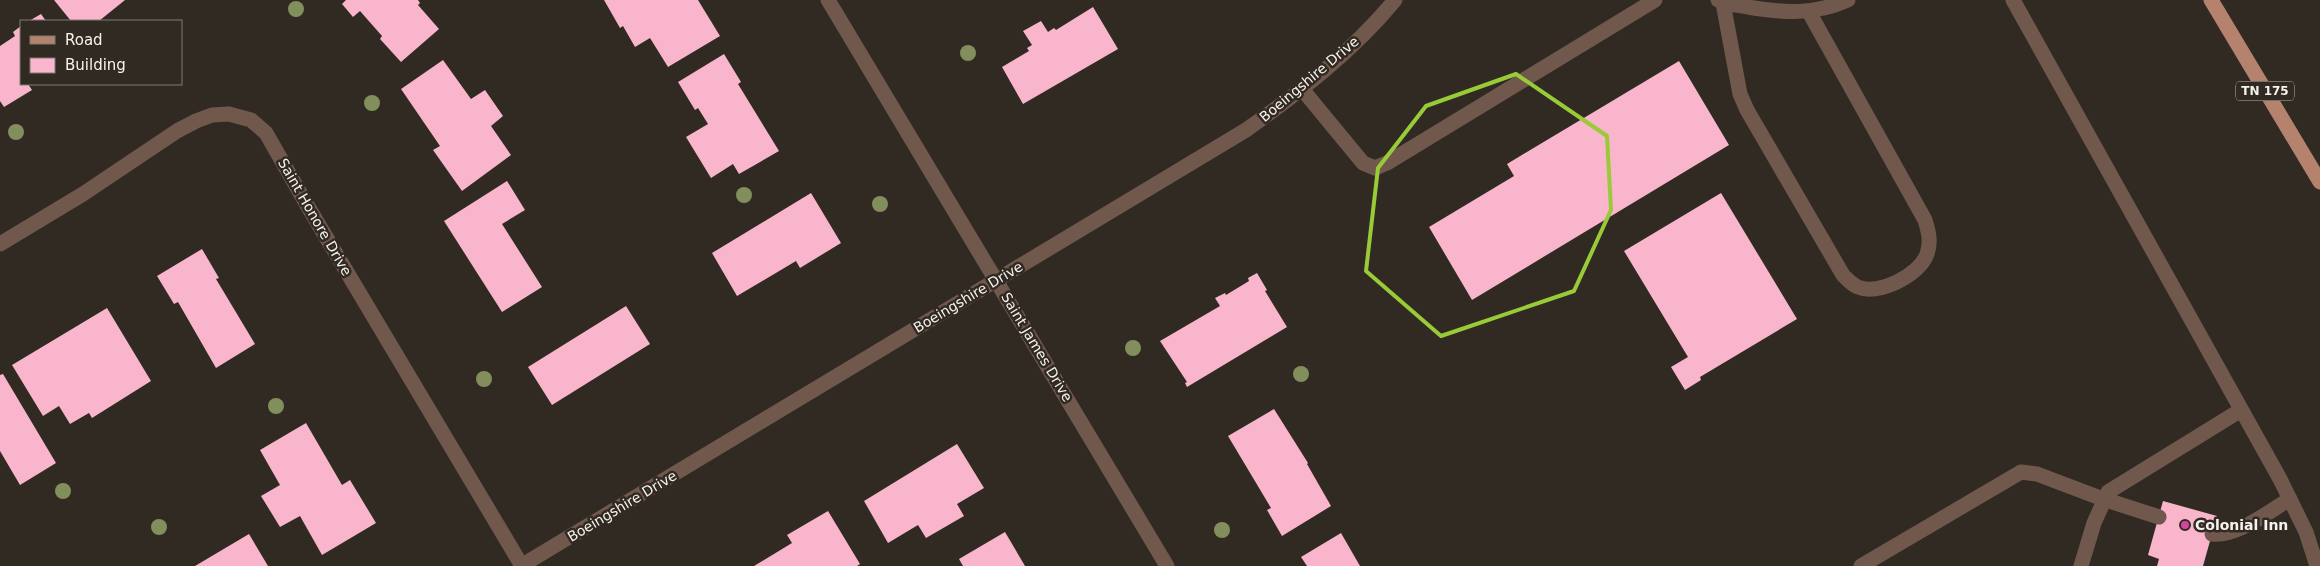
<svg xmlns="http://www.w3.org/2000/svg" width="2320" height="566" font-family="'DejaVu Sans',sans-serif">
<style>
.building{fill:#f8b5cc}
.lines{fill:none;stroke-linecap:round;stroke-linejoin:round}
.lane{stroke:#71584d;stroke-width:15}
.street{stroke:#71584d;stroke-width:15}
.primary{stroke:#b5826d;stroke-width:15}
.tree{fill:#828f5d}
.marked{fill:none;stroke:#98cb37;stroke-width:4;stroke-linejoin:round}
.hotel-dot{fill:#d1479c;stroke:#312a23;stroke-width:2}
.labels{text-anchor:middle;dominant-baseline:central;stroke-width:5;stroke-linejoin:round;paint-order:stroke}
.shield{fill:#312a23;stroke:#bcb6b0;stroke-width:1}
.shield-label{font-size:12px;font-weight:bold;fill:#f7f2ed}
.street-label{font-size:14px;fill:#f7f2ed;stroke:#312a23}
.poi-label{font-size:14px;font-weight:bold;fill:#f7f2ed;stroke:#312a23;text-anchor:start}
</style>
<rect width="100%" height="100%" fill="#312a23"/>
<!-- building -->
<path class="building" d="M54 0H125L99 21H71Z
M346 0H418L420 3 418 5 439 29 401 62 380 39 382 36 360 11 353 17 342 4Z
M604 0H698L720 36 668 67 650 38 635 47 623 26 620 28Z
M1093 7 1118 49 1023 104 1002 67 1029 51 1027 48 1032 45 1023 31 1041 21 1048 32 1054 28 1056 30Z
M41 14 46 21H29Z
M21 26V84H28L32 90 4 107 0 101V46L15 36 13 32Z
M724 54 741 82 738 84 779 151 739 174 733 164 711 178 686 137 708 124 698 108 695 110 678 82Z
M443 60 471 99 485 90 503 116 491 126 511 155 462 191 433 150 440 146 401 89Z
M1679 61 1729 145 1472 300 1429 227 1514 176 1507 164Z
M507 181 525 210 502 224 542 287 502 312 444 221Z
M811 193 841 243 800 268 796 261 737 296 712 253Z
M1721 193 1797 319 1700 377 1701 380 1685 390 1671 367 1688 357 1624 251Z
M202 249 219 278 216 279 255 344 216 368 178 302 174 304 157 276Z
M1257 273 1267 290 1265 291 1287 327 1187 387 1185 383 1187 382 1160 341 1220 306 1215 298 1225 293 1226 295 1249 281 1248 278Z
M626 306 650 344 552 405 528 367Z
M107 308 151 381 92 418 89 413 70 424 59 406 43 416 12 365Z
M3 374 56 463 20 485 0 451V375Z
M1274 409 1308 463 1307 464 1331 506 1282 536 1267 510 1271 508 1228 436Z
M306 423 342 485 350 480 376 523 322 555 300 516 280 527 261 496 280 485 260 450Z
M957 444 984 488 957 504 964 516 926 538 918 525 888 543 864 501Z
M2163 501 2217 516 2203 566H2157L2159 559 2148 555Z
M828 511 860 564 857 566H754L792 543 787 535Z
M1005 532 1025 566H963L959 559Z
M1341 533 1360 566H1307L1301 557Z
M249 534 268 566H195Z"/>
<g class="lines">
<!-- lane -->
<path class="lane" d="M1718 0C1727 5 1738 5 1748 7 1783 13 1815 15 1848 0
M2013 0 2280 479 2306 532 2317 566
M1723 3 1740 94 1747 110 1843 275C1847 279 1852 285 1858 287 1878 296 1920 275 1927 254 1931 242 1929 233 1925 220L1809 12
M1302 89 1363 163 1375 168 1387 163 1655 0
M2212 534C2237 537 2268 512 2290 499
M1861 566 2021 472 2037 474 2103 499 2159 517
M2081 566 2094 523 2108 492 2241 410"/>
<!-- street -->
<path class="street" d="M828 0 1167 566
M0 244 83 194 177 131 196 121 212 115 229 114 251 120 266 133 307 205 522 566
M521 566 1246 130C1300 92 1353 51 1395 0"/>
<!-- primary -->
<path class="primary" d="M2211 0 2320 182"/>
</g>
<!-- trees -->
<g class="tree">
<circle cx="296" cy="9" r="8"/>
<circle cx="968" cy="53" r="8"/>
<circle cx="372" cy="103" r="8"/>
<circle cx="16" cy="132" r="8"/>
<circle cx="744" cy="195" r="8"/>
<circle cx="880" cy="204" r="8"/>
<circle cx="1133" cy="348" r="8"/>
<circle cx="1301" cy="374" r="8"/>
<circle cx="484" cy="379" r="8"/>
<circle cx="276" cy="406" r="8"/>
<circle cx="63" cy="491" r="8"/>
<circle cx="159" cy="527" r="8"/>
<circle cx="1222" cy="530" r="8"/>
</g>
<!-- marked area -->
<path class="marked" d="M1516 74 1607 136 1611 210 1574 291 1441 336 1366 271 1378 168 1426 106Z"/>
<!-- markers -->
<circle class="hotel-dot" cx="2185" cy="525" r="5"/>
<g class="labels">
<!-- shield labels -->
<rect class="shield" x="2236" y="81.5" width="58" height="19" rx="4"/>
<g class="shield-label">
<text x="2265" y="91">TN 175</text>
</g>
<!-- street labels -->
<g class="street-label">
<text transform="translate(1309 79) rotate(-40)">Boeingshire Drive</text>
<text transform="translate(315 217) rotate(60)">Saint Honore Drive</text>
<text transform="translate(968 297) rotate(-31)">Boeingshire Drive</text>
<text transform="translate(1037 347) rotate(59)">Saint James Drive</text>
<text transform="translate(622 506) rotate(-31)">Boeingshire Drive</text>
</g>
<!-- poi labels -->
<g class="poi-label">
<text x="2195" y="525">Colonial Inn</text>
</g>
</g>
<!-- legend -->
<rect x="20" y="20" width="162" height="65" fill="#312a23" stroke="#807a74"/>
<rect x="30" y="36" width="25" height="8" fill="#b5826d" stroke="#807a74"/>
<text x="65" y="45" font-size="15" fill="#f7f2ed">Road</text>
<rect x="30" y="58" width="25" height="15" fill="#f8b5cc" stroke="#807a74"/>
<text x="65" y="70" font-size="15" fill="#f7f2ed">Building</text>
</svg>
